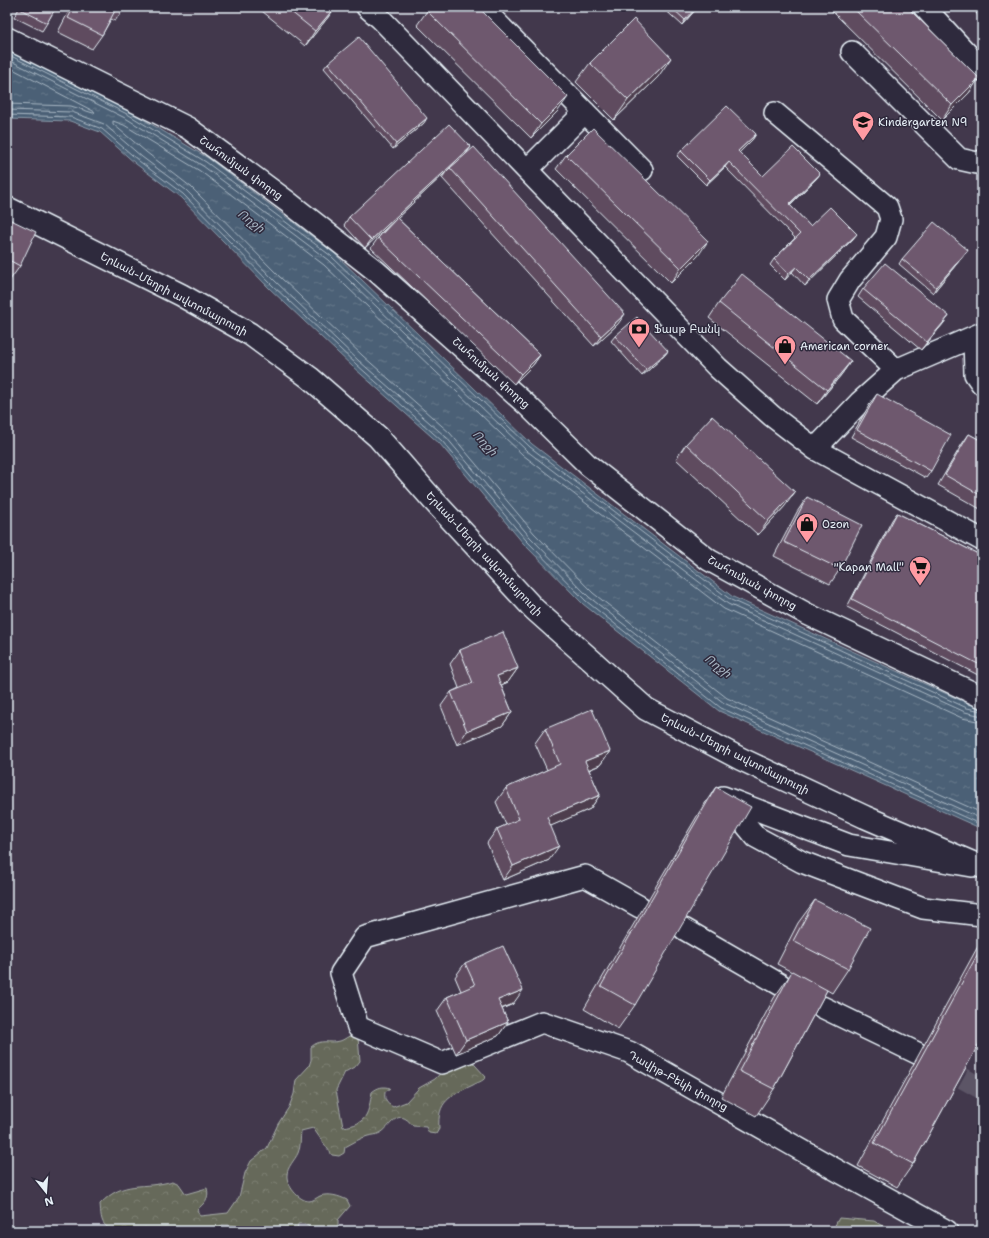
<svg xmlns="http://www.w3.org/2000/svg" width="989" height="1238" font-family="'Shantell Sans','Noto Sans Armenian',sans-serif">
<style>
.forest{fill:url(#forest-crowns);stroke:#a7ada9}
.water{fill:url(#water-ripples);stroke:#8a9baa}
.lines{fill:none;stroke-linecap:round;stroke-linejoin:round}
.shore{stroke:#a9b7c4;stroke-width:1}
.minor-tunnel{stroke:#5b5466;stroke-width:21;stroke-dasharray:21 10;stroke-linecap:butt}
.minor-casing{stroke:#e8f1f8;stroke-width:24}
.highway-casing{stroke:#e8f1f8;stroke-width:25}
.minor{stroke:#2f2a3d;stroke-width:21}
.highway{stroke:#2f2a3d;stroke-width:22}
.wall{fill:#5f4c5f;stroke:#e8f1f8}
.shaded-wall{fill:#4d3e4d;stroke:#e8f1f8}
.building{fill:#6e586e;stroke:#e8f1f8}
.labels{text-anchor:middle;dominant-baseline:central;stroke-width:3;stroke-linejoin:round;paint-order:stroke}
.poi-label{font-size:11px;fill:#e8f1f8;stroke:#2f2a3d;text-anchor:start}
.street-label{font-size:11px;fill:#e8f1f8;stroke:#2f2a3d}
.water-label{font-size:12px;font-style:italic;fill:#a9b7c4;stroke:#2f2a3d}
</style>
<defs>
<pattern id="forest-crowns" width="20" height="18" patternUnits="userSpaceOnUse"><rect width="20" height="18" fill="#66695a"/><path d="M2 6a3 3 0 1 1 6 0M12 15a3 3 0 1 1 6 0" fill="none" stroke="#7c7f72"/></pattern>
<pattern id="water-ripples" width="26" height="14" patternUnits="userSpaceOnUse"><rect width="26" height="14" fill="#4b6176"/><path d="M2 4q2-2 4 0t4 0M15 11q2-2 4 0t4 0" fill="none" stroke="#65788a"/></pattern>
</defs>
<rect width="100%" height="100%" fill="#42384c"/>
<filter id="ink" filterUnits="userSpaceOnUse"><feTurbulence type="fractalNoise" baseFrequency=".025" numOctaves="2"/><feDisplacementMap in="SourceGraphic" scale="8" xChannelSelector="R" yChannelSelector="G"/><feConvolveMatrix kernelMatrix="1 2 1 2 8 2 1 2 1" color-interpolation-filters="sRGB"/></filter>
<g filter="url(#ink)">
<!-- forest -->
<path class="forest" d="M352 1035 358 1037 360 1061 356 1066 345 1072 336 1090 343 1127C368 1124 368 1113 372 1092 378 1087 383 1086 390 1088L385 1092C384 1100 386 1103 393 1107L406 1102 419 1088 435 1079 448 1065 465 1054 486 1077C482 1082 478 1082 473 1085 450 1096 437 1101 439 1129L436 1134 429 1133 426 1127 413 1126C397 1105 391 1128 380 1133 377 1135 372 1135 368 1136 360 1138 353 1143 345 1147L344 1153 339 1156 332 1155 313 1128 301 1131C300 1138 301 1147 298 1153 295 1160 287 1167 287 1175 286 1185 299 1201 309 1201 313 1201 316 1198 320 1196 329 1193 339 1196 347 1200L350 1206 338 1220V1227L336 1231H315L305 1224H298L297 1231H248C240 1225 231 1225 222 1225L218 1231C201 1231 116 1234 107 1227 100 1222 101 1212 100 1204 124 1179 142 1190 173 1181L179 1184 186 1194 207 1188C210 1199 204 1203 197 1210L200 1216 228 1213 239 1197 245 1173 251 1161 267 1148 278 1124 289 1107 294 1094 296 1080 309 1066 311 1060V1047C321 1038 329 1044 340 1041 344 1040 348 1036 352 1035Z
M839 1218 874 1221 891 1231H832Z"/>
<!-- water -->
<path class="water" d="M7 49 131 112 208 158 334 253 532 444 733 597 969 704 982 708V829L719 711 583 604 523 543 440 444 353 367 269 288 180 197 136 164 100 132 70 121 7 119Z"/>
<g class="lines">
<!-- shore -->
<path class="shore" d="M7 54 129 115 206 162 331 256 530 447 731 600 967 708 982 711
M7 59 127 119 203 166 328 260 527 451 728 604 965 712 982 716
M7 66 95 112 93 113 71 106 7 104
M7 110 72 112 104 124 142 157 186 190 275 281 359 361 446 437 530 537 589 597 724 703 982 819
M7 115 71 117 102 129 139 161 183 194 272 285 356 364 442 441 526 540 586 601 721 708 982 825
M982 722 962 718 724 609 523 455 324 265 200 171 124 125 113 121V124L146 152 191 187 280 277 363 356 450 433 534 533 593 593 727 698 982 813"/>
<!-- minor-tunnel -->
<path class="minor-tunnel" d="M936 1063 982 1089"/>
<!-- minor casing -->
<g class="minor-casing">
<path id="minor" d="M367 7 380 18 718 368 772 416 815 449 982 540
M924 7 982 70
M491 17 642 170
M7 38 188 128 288 202 376 271 527 405 588 465 709 560 807 614 982 697
M852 52 959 159 977 163 982 161
M775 113 887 207 891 219 886 237 850 280 838 300 843 319 896 370
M527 170 585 112
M974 337 975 374 982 384
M815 449 860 402 896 370 982 333
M972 866 849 845 723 797 756 837 802 862 923 908 982 915
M640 907 585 876 365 937 341 973 358 1027 442 1063 542 1022 629 1052 840 1172 947 1231
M684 929 781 985
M822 1007 917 1053"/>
</g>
<!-- highway casing -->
<g class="highway-casing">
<path id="highway" d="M7 208 181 295 250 334 310 378 378 437 433 500 534 609 646 709 741 759 865 817 982 867"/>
</g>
<!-- minor -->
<use href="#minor" class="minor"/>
<!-- highway -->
<use href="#highway" class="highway"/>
</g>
<!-- wall -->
<path class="wall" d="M20 7H56L47 23 42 31 14 17Z
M71 7H125L115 21 111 19 102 35 92 49 58 32Z
M257 7H335L329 16 305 46Z
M662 7H698L682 25Z
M828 7H907L979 78 969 93 942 120Z
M972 7H982V15L979 17Z
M427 11 558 111 531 138 417 25Z
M328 63 424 123 393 149 324 68Z
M590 63 658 77 614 120 576 82Z
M756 134 752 140 739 152 763 176 820 174 816 179 790 205 810 226 853 239 805 286 792 272 785 280 770 265 774 259 795 238 725 167 706 185 677 156 681 151Z
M467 152 618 324 594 346 442 178 446 172 397 218 540 355 533 365 514 384 371 248 378 238 393 221 365 248 344 225 349 217Z
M566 155 698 256 671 283 556 169Z
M7 218 20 266 10 280 7 278Z
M968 250 933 293 899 264 902 259Z
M863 289 949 316 943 324 921 350 858 297Z
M719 303 851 361 841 375 817 404 709 318Z
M615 336 668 351 664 356 642 376 611 341Z
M877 394 931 471 926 478 851 437 871 402Z
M969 434 982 441V510L938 485 962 444Z
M686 444 785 506 758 535 676 459Z
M807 497 840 569 830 584 774 556 797 512Z
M897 513 982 556V670L978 675 847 607 892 520Z
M460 650 518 668 508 682 501 685 512 712 502 726 457 745 441 706 451 692 459 688 450 664Z
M545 729 610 751 600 765 589 770 600 795 590 809 550 826 549 860 503 880 487 843 497 829 506 825 496 802 506 788 547 770 535 743Z
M716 787 635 1005 618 1029 584 1009 700 811Z
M815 900 848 969 832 993 827 990 774 1089 756 1116 721 1097 774 998 792 972 777 964 798 923Z
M982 941V1038L913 1164 897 1187 858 1166 977 948Z
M465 963 513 1004 502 1009 508 1022 498 1036 456 1054 437 1011 447 997 461 991 455 977Z"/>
<!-- shaded-wall -->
<path class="shaded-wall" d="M335 7 329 16 305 46 315 31Z
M697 7H698L682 25 685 20Z
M671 58 658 77 614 120 628 100Z
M979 78 969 93 942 120 952 105Z
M568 97 558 111 531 138 541 124Z
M427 118 424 123 393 149 396 144Z
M756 134 752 140 735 157 738 151Z
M471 147 465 155 450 168 446 172 365 248 371 240Z
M729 162 725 167 706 185 710 180Z
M820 174 816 179 785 209 789 204Z
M857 234 853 239 805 286 809 280Z
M708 241 698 256 671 283 681 268Z
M968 250 964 255 933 293 936 287Z
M796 267 792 272 785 280 788 274Z
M625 314 618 324 594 346 601 336Z
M949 316 943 324 921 350 927 342Z
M668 351 664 356 642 376 646 370Z
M540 355 533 365 514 384 521 374Z
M851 361 841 375 817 404 827 390Z
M795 492 785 506 758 535 768 521Z
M518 668 508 682 487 691 497 676Z
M512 712 502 726 457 745 467 731Z
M610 751 600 765 575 775 585 761Z
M600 795 590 809 537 832 547 817Z
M559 846 549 860 503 880 513 866Z
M523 990 513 1004 488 1014 498 1000Z
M508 1022 498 1036 456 1054 466 1040Z"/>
<!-- building -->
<path class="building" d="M21 7H56L47 23 20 9Z
M74 7H117L102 35 68 18Z
M285 7H335L315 31Z
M431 7H478L568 97 541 124 427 11Z
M671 7H697L685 20Z
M852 7H907L979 78 952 105Z
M634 19 671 58 628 100 590 63Z
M359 37 427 118 396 144 328 63Z
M727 106 756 134 738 151 763 176 793 147 820 174 789 204 810 226 830 207 857 234 809 280 796 267 788 274 774 259 800 234 729 162 710 180 681 151Z
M449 124 471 147 371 240 349 217Z
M593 128 708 241 681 268 566 155Z
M474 147 625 314 601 336 450 168Z
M7 218 36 232 20 266 7 259Z
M397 218 540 355 521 374 378 238Z
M934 222 968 250 936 287 902 259Z
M885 263 949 316 927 342 863 289Z
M742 274 851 361 827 390 719 303Z
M637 317 668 351 646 370 615 336Z
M877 394 951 435 931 471 857 430Z
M712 416 795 492 768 521 686 444Z
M969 434 982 441V496L945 475Z
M807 497 862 525 840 569 784 542Z
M897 513 982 556V666L852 599Z
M503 632 518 668 497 676 512 712 467 731 451 692 473 683 460 650Z
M592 709 610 751 585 761 600 795 547 817 559 846 513 866 497 829 519 819 506 788 560 764 545 729Z
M716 787 751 807 635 1005 601 986Z
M815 900 870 928 848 969 793 941Z
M503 946 523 990 498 1000 508 1022 466 1040 447 997 475 985 465 963Z
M982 946V1038L913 1164 874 1143Z
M792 971 827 990 774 1089 739 1071Z"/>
</g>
<!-- icons -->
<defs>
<g id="school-pin" transform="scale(1.15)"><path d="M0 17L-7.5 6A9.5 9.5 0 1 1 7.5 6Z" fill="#ff9aa2" stroke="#2f2a3d"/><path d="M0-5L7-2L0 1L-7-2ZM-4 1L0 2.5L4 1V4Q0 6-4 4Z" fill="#111"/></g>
<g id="bank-pin" transform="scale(1.15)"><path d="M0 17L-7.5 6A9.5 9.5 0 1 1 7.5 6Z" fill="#ff9aa2" stroke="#2f2a3d"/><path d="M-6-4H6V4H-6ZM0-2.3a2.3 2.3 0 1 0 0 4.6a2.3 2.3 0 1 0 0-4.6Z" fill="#111"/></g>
<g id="shop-pin" transform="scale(1.15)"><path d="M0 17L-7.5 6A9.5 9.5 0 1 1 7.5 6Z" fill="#ff9aa2" stroke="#2f2a3d"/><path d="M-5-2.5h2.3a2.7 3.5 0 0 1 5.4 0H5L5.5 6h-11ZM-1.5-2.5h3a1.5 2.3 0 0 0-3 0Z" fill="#111"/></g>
<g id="supermarket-pin" transform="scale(1.15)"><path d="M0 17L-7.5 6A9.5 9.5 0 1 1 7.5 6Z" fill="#ff9aa2" stroke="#2f2a3d"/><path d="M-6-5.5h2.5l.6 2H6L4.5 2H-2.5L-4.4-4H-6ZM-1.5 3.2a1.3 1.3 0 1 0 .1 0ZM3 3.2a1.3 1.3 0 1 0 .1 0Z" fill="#111"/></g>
</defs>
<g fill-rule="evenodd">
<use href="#school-pin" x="863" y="122"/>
<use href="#bank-pin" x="639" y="329"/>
<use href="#shop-pin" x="785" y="346"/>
<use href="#shop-pin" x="807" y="524"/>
<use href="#supermarket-pin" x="920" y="567"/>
</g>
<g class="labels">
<!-- poi labels -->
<g class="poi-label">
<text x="878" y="122">Kindergarten N9</text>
<text x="654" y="329">Ֆասթ Բանկ</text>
<text x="800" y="346">American corner</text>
<text x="822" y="524">Ozon</text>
<text x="904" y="567" text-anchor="end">"Kapan Mall"</text>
</g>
<!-- street labels -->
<g class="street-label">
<text transform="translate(241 168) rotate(36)">Շահումյան փողոց</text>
<text transform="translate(174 294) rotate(28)">Երևան-Մեղրի ավտոմայրուղի</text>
<text transform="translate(491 373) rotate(42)">Շահումյան փողոց</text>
<text transform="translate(484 554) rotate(47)">Երևան-Մեղրի ավտոմայրուղի</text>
<text transform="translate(752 583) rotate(29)">Շահումյան փողոց</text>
<text transform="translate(735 754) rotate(27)">Երևան-Մեղրի ավտոմայրուղի</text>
<text transform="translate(678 1081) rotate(29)">Դավիթ-Բեկի փողոց</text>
</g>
<!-- water labels -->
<g class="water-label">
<text transform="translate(251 221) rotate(37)">Ողջի</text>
<text transform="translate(485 443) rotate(48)">Ողջի</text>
<text transform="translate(718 666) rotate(38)">Ողջի</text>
</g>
</g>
<!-- margin -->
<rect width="989" height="1238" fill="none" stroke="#2f2a3d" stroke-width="24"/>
<rect x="12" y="12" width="965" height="1214" fill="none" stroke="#e8f1f8" stroke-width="1.5" filter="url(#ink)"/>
<!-- north arrow -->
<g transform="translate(46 1192) rotate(163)" stroke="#2f2a3d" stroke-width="3" paint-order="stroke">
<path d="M0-3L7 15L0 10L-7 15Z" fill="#e8f1f8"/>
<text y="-6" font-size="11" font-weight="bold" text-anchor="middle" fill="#e8f1f8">N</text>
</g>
</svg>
